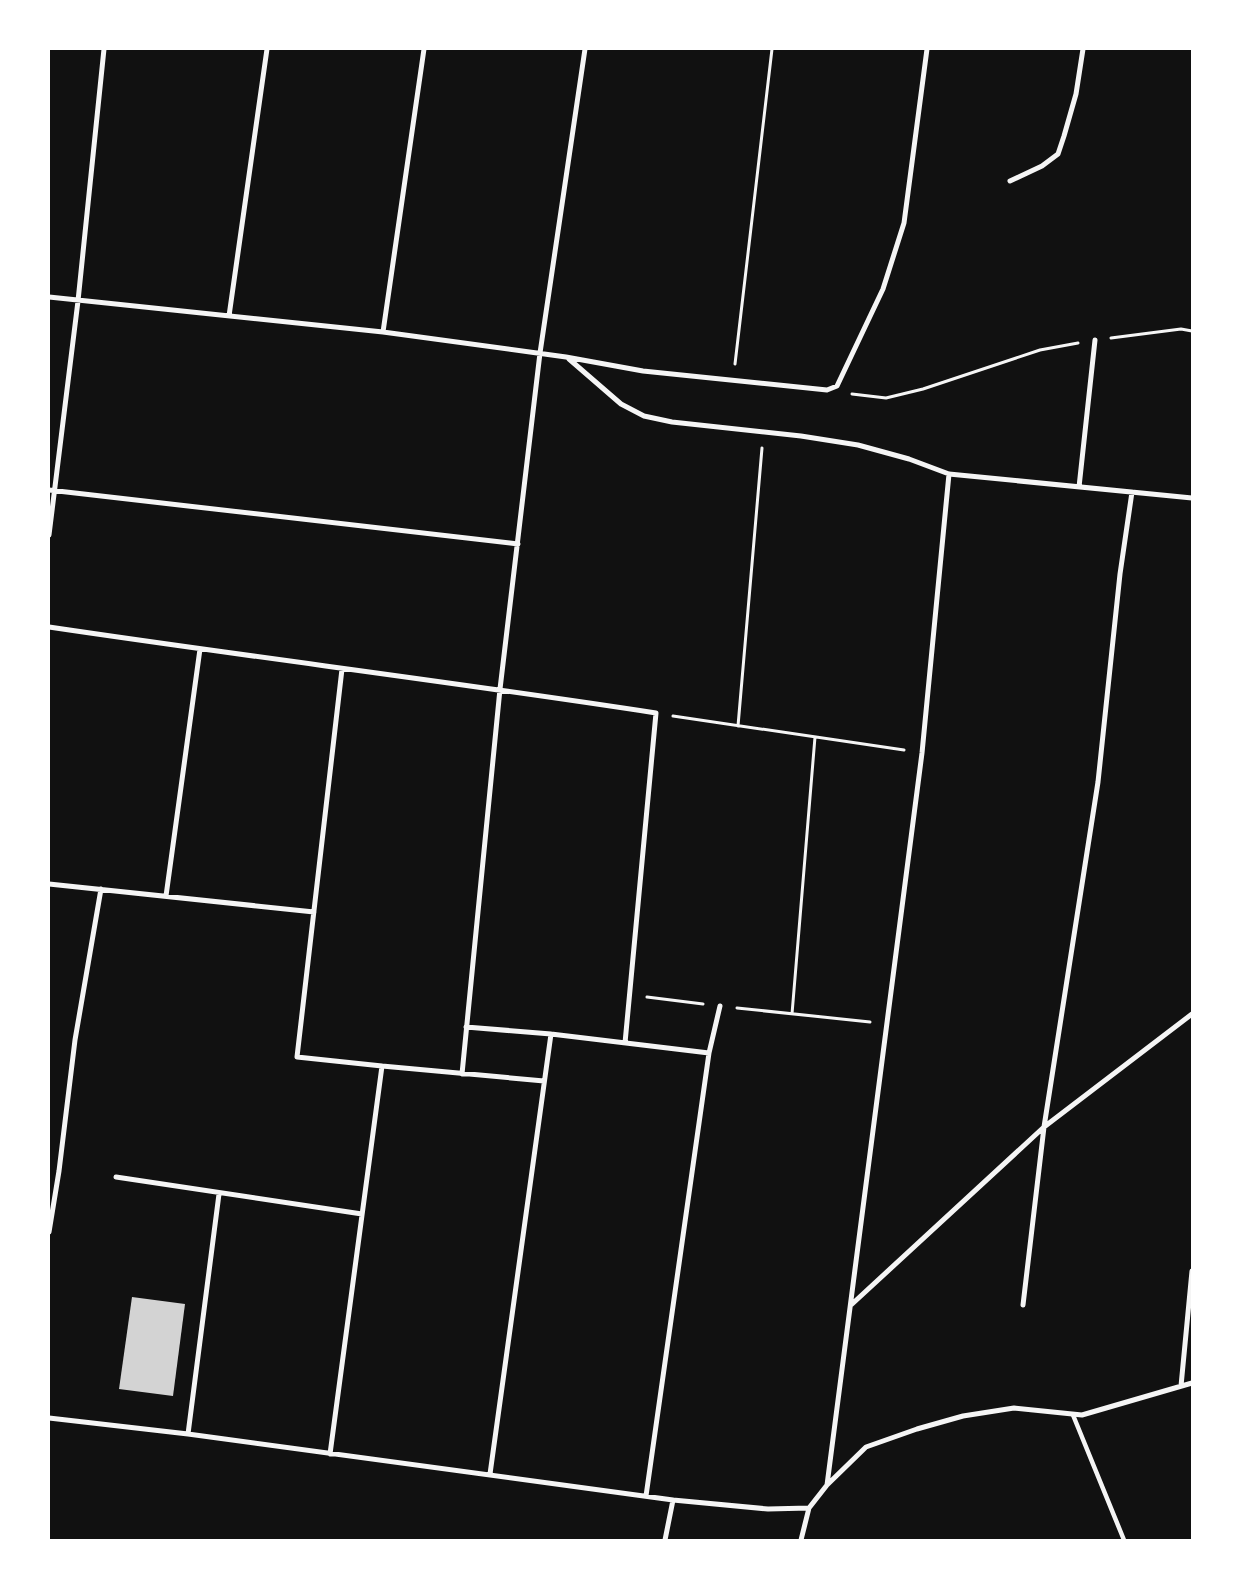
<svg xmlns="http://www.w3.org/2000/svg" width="1241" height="1589" font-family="Signika,sans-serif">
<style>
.building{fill:#d3d3d3}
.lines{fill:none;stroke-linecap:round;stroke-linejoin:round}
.path{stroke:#f5f5f5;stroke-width:3}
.pedestrian{stroke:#f5f5f5;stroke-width:4.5}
.minor{stroke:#f5f5f5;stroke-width:5}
</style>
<rect width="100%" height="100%" fill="#111"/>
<!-- building -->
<path class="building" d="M132 1297 185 1304 173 1396 119 1389Z"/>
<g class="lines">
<!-- path -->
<path class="path" d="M1111 338 1181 329 1192 331
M735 364 772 49
M852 394 886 398 923 389 1040 350 1078 343
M673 716 904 750
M738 726 762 448
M647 997 703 1004
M737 1008 870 1022
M792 1014 815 737"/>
<!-- pedestrian -->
<path class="pedestrian" d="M1073 1415 1124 1540"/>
<!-- minor -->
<path class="minor" d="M1010 181 1042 166 1058 154 1064 136 1076 94 1083 49
M49 297 383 332 566 357 643 371 827 390 837 386 883 289 904 223 927 49
M229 316 267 49
M383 332 424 49
M569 359 621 404 644 416 672 422 801 436 858 445 909 459 949 474 1192 498
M1079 487 1095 340
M49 490 518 544
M49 535 78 301 104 49
M49 627C251 657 454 682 656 713L625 1043
M342 669 297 1057 382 1066 544 1081
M49 884 314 912
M166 896 200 649
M466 1027 551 1034 709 1053
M462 1074 500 689 540 353 585 49
M116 1177 362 1214
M49 1232 59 1171 75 1040 101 889
M851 1305 1044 1127 1192 1014
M1023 1305 1044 1127 1098 782 1120 574 1132 492
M1181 1386 1192 1271
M49 1418 188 1434 673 1500 768 1509 809 1508
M188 1434 219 1194
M330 1454 382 1066
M490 1474 551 1034
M827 1485 866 1447 917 1429 963 1416 1014 1408 1082 1415 1192 1383
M646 1496 709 1053 720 1006
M665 1540 673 1500
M801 1540 809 1508 827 1485 922 753 949 474"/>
</g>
<!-- border -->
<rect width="1241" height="1589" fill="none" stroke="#ffffff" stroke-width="100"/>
</svg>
